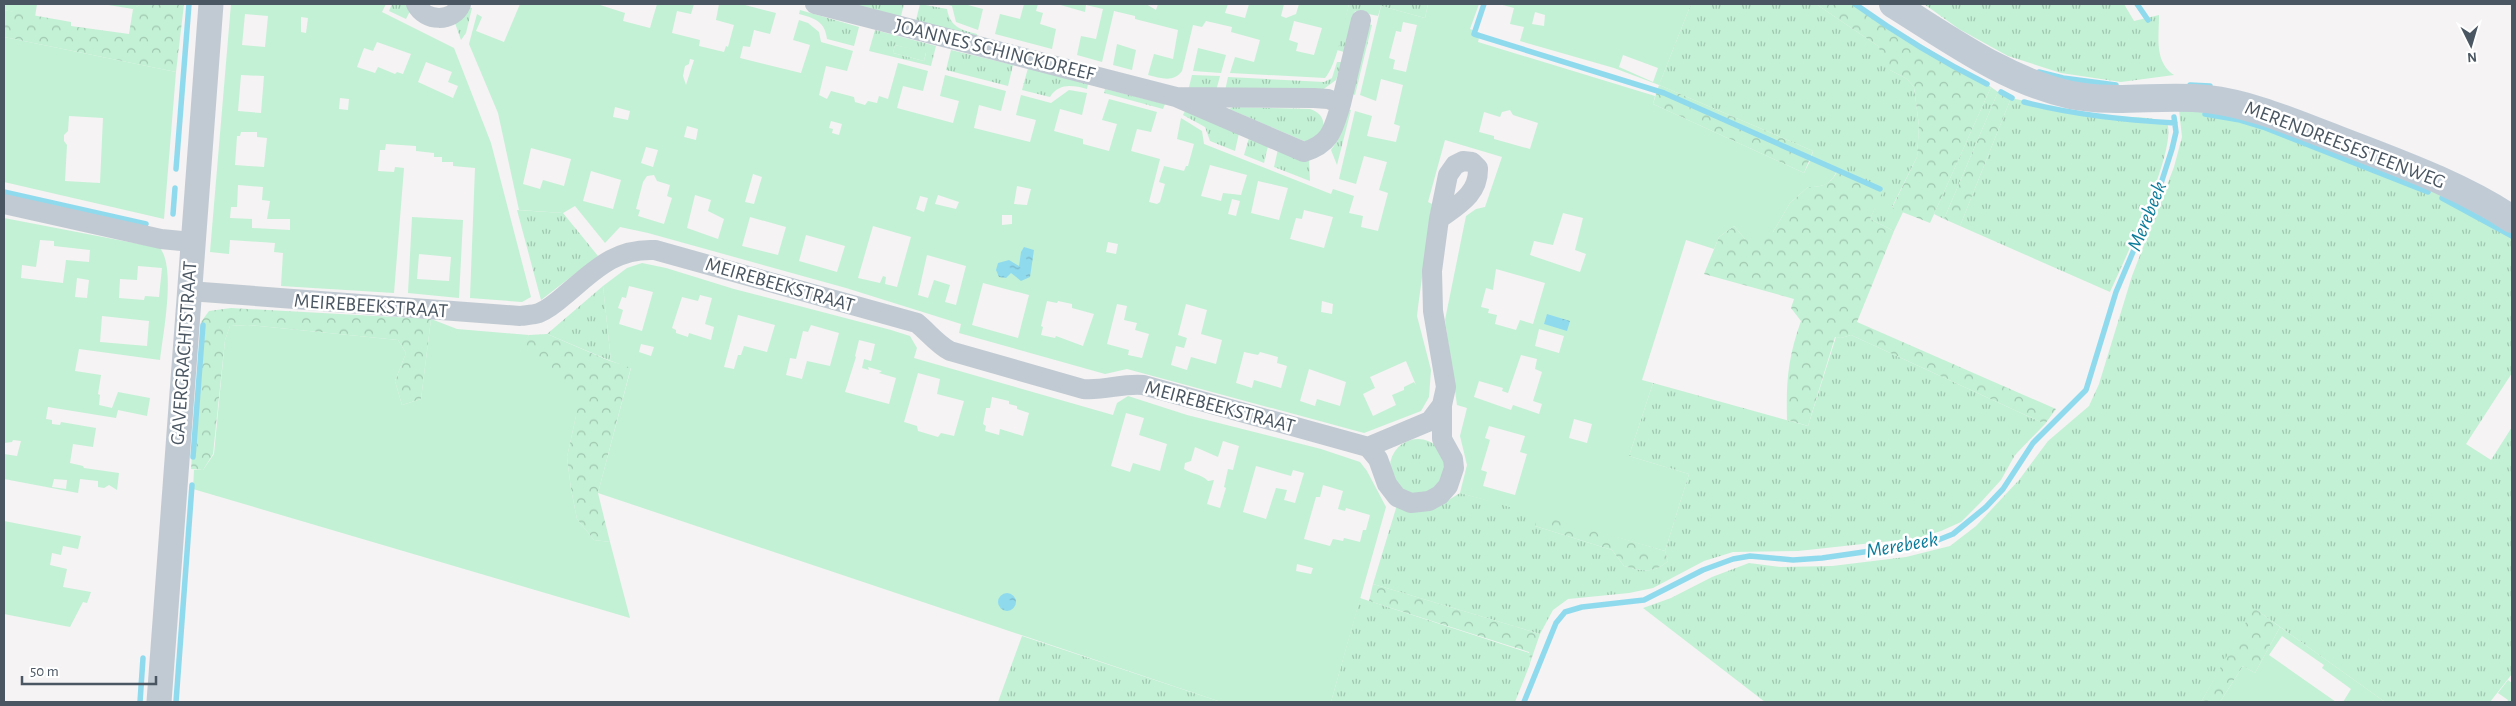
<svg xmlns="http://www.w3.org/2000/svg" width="2516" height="706" font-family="'Alegreya Sans',sans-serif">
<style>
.grass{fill:url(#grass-tufts);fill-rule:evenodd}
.forest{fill:url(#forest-crowns)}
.green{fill:#c3f1d5;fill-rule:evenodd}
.water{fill:url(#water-ripples)}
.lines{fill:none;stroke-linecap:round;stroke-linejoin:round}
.stream{stroke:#90daee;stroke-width:5.5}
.minor{stroke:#c1cad2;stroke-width:20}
.tertiary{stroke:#c1cad2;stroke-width:25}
.secondary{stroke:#c1cbd6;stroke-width:28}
.labels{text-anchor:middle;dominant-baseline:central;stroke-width:5;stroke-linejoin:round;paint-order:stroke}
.street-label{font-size:20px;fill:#4a5661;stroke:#fff}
.water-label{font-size:21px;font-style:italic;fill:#0c7c9b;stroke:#fff}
</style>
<defs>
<pattern id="grass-tufts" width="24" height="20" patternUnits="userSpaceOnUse" patternTransform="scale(1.25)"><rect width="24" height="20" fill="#c3f1d5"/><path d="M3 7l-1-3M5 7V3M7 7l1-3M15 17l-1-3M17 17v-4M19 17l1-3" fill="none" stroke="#a0c6b0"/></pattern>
<pattern id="forest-crowns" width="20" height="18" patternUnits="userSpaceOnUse" patternTransform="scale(1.25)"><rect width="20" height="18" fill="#c3f1d5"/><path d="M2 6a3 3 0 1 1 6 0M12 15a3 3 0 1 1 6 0" fill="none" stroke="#a0c6b0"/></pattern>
<pattern id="water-ripples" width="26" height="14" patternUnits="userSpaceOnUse" patternTransform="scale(1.25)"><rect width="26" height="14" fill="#90daee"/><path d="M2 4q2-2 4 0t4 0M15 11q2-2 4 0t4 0" fill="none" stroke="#78b4c4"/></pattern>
</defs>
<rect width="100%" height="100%" fill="#f5f3f3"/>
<!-- grass -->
<path class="grass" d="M392 4H407L410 11 406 19 389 11Z
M838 4H904L900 20Z
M920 4 947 9C950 27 961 30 977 34L976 39 915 24Z
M1349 4H1428L1425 18 1381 6 1378 16 1355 11 1344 52 1337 50Z
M1691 4H1816L1878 46 1890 70 1907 79 1914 87 1919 126 1917 157 1892 207 1903 212 1894 231 1870 219 1882 191 1811 159 1813 151 1659 85Z
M1924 4H2124L2134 21 2159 15C2159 38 2154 61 2174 75L2121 82 2061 73 2008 56 1959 29Z
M468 7 472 8 466 33 461 40 455 23Z
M800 10 859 27 854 46 827 39C825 21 814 18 799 14Z
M1368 24 1372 25 1355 95 1351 93Z
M875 30 936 46 931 66 869 51ZM895 45 926 53 924 61 893 53Z
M951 50 1013 65 1008 86 946 70Z
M1337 62H1342L1336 80 1321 91H1225L1228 77 1324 82 1332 78Z
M1028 68 1088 84 1087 89C1072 85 1059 83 1050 97L1022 90Z
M1192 75 1220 76 1216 91H1188Z
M1991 87 1998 92 1944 219 1934 214Z
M1105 89 1165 104 1163 109 1104 93Z
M2011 98C2043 105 2074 113 2106 116 2127 118 2148 115 2167 123 2178 148 2123 263 2110 292L1960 226Z
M1233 107 1310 109C1321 113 1325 119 1323 131L1306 142 1229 109Z
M1347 109 1351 110 1337 165 1331 150 1339 138Z
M2179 110 2207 111 2245 118 2406 179 2466 206 2512 233V373L2466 444 2491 460 2512 427V674L2490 702H2385L2255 609 2201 702H1765L1643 608 1671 598 1712 577 1749 563 1781 567 1832 566 1906 557 1950 546 1976 526 2019 480 2048 441 2089 406 2099 384 2132 276 2174 167 2182 137Z
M1185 111 1239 133 1235 151 1210 141 1205 127 1183 115Z
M1249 138 1268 146 1264 163 1244 155Z
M1278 149 1309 159 1310 181 1274 167Z
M517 210 563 213 598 256 541 300Z
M603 286 611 361 547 334Z
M1851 335 2045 424 2015 455 2001 480 1981 502 1961 522 1941 531 1918 538 1798 551 1733 552 1704 561 1653 588 1629 593 1568 599 1553 610 1540 634 1373 584 1397 505 1439 506 1460 493 1535 513V526L1612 550 1624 566C1641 571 1654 574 1668 561L1665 551 1689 474 1629 456 1653 383 1808 426 1836 337 1841 338Z
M1390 467a28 28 0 1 1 56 0a28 28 0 1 1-56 0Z
M1360 598 1529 653 1530 664 1515 702H1331Z
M1022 636 1221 702H998Z"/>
<!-- forest -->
<path class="forest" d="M141 4H184L176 72 4 37V10L71 22V26L129 34 133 9Z
M1816 4H1855L1991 87 1930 223 1892 208 1917 157 1919 126 1914 87 1907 79 1888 69 1878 46Z
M1659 85 1813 151 1804 173 1653 104Z
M1998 92 2011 98 1960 226 1944 219Z
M1838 170 1883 191 1870 219 1894 231 1857 322 2056 409 2045 424 1851 335 1841 338 1835 337 1808 426 1787 420C1786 382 1788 357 1801 321L1791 308 1794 299 1704 274 1719 237 1734 226 1745 239 1773 232 1790 203 1808 187C1824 187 1831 184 1838 170Z
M231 308 431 319 421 399 402 405 395 381 406 353 398 340 248 325 230 326 225 340 213 454 203 470 191 469 201 322 209 311Z
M547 334 610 361 631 367 598 493 610 542 594 540 577 519 571 489 567 457 576 416 538 363 519 349 529 335Z
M1535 513 1665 551 1668 561C1654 574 1641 571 1624 566L1612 550 1535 526Z
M1373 584 1540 634 1530 663 1529 652 1369 601Z
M2254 608 2280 627 2255 673 2243 666 2220 702H2201Z"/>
<!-- green -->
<path class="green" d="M4 4H37L35 17 4 10Z
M102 4H141L133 9Z
M231 4H386L382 12 454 48 491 143 531 297 522 302 470 298 475 168 453 166V162H442V157H434V153L416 151V146L386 144 385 150H380L378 171 394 172 395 167 404 168 394 293 281 286 283 253 274 252 275 243 230 240 229 254 210 252ZM245 14 268 16 265 47 242 45ZM301 17 308 18 306 33 301 32ZM377 42 411 54 403 74 397 72 395 74 378 67 375 73 357 67 364 48 373 51ZM426 62 452 72 448 82 458 86 453 98 418 82ZM241 75 264 76 261 113 238 111ZM340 98 349 99 348 110 339 109ZM241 132H257V137L267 138 264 167 235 165 237 136H240ZM238 185 263 187 262 200 270 201 267 219H290V230L252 228V219L230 218 231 207H237Z
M520 4H597L625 13 623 21 650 28 657 4H694L691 14 677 11 672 33 700 40 699 46 724 52 726 46 728 47 734 25 716 20 719 4H741L776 13 770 34 754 30 750 47 743 46 740 58 801 73 810 45 793 40 799 20 808 23 819 32 821 42 853 51 847 71 826 66 819 95 827 99 831 91 854 97 855 102 865 105 868 101 877 103 879 96 888 99 898 63 928 71 923 91 903 86 897 108 953 123 959 101 940 96 945 75 1006 91 1001 111 979 105 974 128 1030 142 1036 120 1016 115 1021 95 1051 103 1069 90 1087 93 1082 115 1060 109 1054 131 1083 139V144L1109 151 1117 124 1102 120 1109 99 1157 112 1151 132 1137 129 1131 151 1160 159 1149 202 1157 204 1160 202 1165 184 1159 182 1164 166 1184 171 1186 166H1188L1194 144 1177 139 1181 118 1202 131 1204 144 1331 194 1333 189 1354 196 1349 213 1363 216 1361 227 1378 231 1388 193 1379 190 1387 162 1364 156 1356 184 1339 179 1355 111 1372 116 1367 136 1396 142 1400 126 1394 124 1403 85 1381 79 1376 101 1360 95 1381 6 1425 18 1428 4H1479L1470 29 1480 33 1478 42 1655 96 1653 104 1804 173 1811 159 1837 170C1831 185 1823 187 1808 187L1790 203 1773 232 1760 244 1745 239 1734 226 1719 237 1714 249 1686 240 1642 380 1653 383 1629 456 1689 474 1665 551 1460 493 1467 465 1460 436 1467 408 1457 405 1445 320 1466 216 1476 209 1485 207 1502 157 1445 140 1428 202 1432 204 1418 307 1417 316 1431 370 1429 397 1421 411 1364 433 1127 369 1105 374 959 333 961 324 846 288 648 233 620 227 605 243 575 206 563 213 519 210 498 113 469 44 477 14 482 17 476 31 504 42ZM1403 22 1417 25 1406 72 1393 69 1395 60 1389 58 1396 31 1401 32ZM690 59 694 60 686 85 683 76 685 66 689 64ZM615 107 630 111 628 120 613 117ZM1510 110 1513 115 1538 123 1530 149 1494 139V136L1479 132 1484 112 1500 117 1502 112ZM831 121 842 124 839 135 832 133 833 129 829 128ZM687 126 698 129 696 140 684 137ZM646 147 658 150 653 167 641 163ZM531 148 571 159 564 186 543 180 540 189 523 184ZM1210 165 1247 175 1241 195 1223 193 1221 201 1201 196ZM591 171 621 180 613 209 583 201ZM753 174 762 177 754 204 745 202ZM654 175 657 181 670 185 667 196 672 198 664 224 638 216 640 210 636 209 643 182 647 176ZM1258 181 1288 188 1279 220 1251 213ZM1017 186 1031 189 1027 205 1014 204ZM695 195 711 200 708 211 724 219 718 239 687 228ZM938 195 959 202 956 209 935 204ZM920 196 928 198 924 212 916 209ZM1232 199 1240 201 1236 216 1228 214ZM1304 210 1333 217 1324 248 1290 239 1296 218 1302 219ZM1563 213 1583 218 1575 250 1586 254 1580 272 1530 255 1534 241 1553 245ZM1002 215H1012V224L1002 225ZM750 217 786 227 778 255 742 246ZM873 226 911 237 897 287 885 284 886 277 883 276 880 283 858 278ZM806 235 845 246 837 272 799 261ZM1108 242 1118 244 1116 254 1106 252ZM927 255 966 266 956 305 945 302 950 285 934 280 928 298 918 295ZM1496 269 1545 283 1533 324 1520 320 1516 330 1495 324 1497 315 1488 313 1489 309 1481 307 1486 288 1493 290ZM983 283 1029 295 1018 338 972 325ZM1047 301 1057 303 1058 301 1072 304V308L1094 314 1083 346 1056 336 1055 338 1041 335 1043 327 1041 326ZM1322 301 1333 304 1332 314 1321 312ZM1117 304 1127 306 1124 320 1137 323 1135 330 1149 334 1142 358 1128 355 1129 350 1107 344ZM1186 304 1207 310 1201 334 1222 340 1216 364 1191 357 1187 370 1171 365 1176 346 1184 348 1187 338 1178 335ZM1539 329 1564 336 1559 353 1535 346ZM1244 352 1258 355 1260 352 1278 357 1277 363 1287 366 1281 388 1254 380 1252 388 1236 383ZM1521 355 1537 359 1535 369 1542 372 1533 401 1542 404 1539 414 1513 405 1511 410 1474 397 1479 381 1503 388 1502 391 1508 393ZM1406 361 1416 385 1414 382 1404 387V390L1392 395 1396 405 1373 416 1363 394 1375 388 1370 377ZM1309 369 1346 382 1340 406 1317 399 1315 406 1300 401ZM1574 419 1592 424 1587 443 1569 438ZM1489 426 1525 436 1520 452 1527 454 1515 495 1483 486 1487 472 1481 470 1490 440 1485 438Z
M945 4H964L983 9 978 30 956 22 952 6Z
M1024 4H1038L1036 11 1043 13 1040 24 1056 29 1052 49 995 34 1000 14 1020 19Z
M1057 4H1146L1156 10 1158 4H1228L1225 13 1245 18 1249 4H1284L1281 16 1286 18 1296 14 1299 4H1349C1345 21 1336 67 1325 78L1230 73 1235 57 1254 62 1260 40 1231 32 1232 27 1206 21 1202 27 1193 25 1182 71C1173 83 1161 78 1148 75L1154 54 1173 59 1178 30 1135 19V16L1114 11 1102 62 1077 55 1081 36 1096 39 1103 9 1086 5 1085 12ZM1294 21 1322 28 1314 55 1296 51 1298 43 1289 40Z
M1499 4H1691L1659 85 1614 68 1520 41 1524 27 1510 24 1514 8ZM1535 12 1545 15 1544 26 1532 24ZM1623 55 1658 68 1653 82 1619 67Z
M4 37 176 72 164 219 4 182ZM69 116 103 118 100 183 65 181 67 145 64 141V135L68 131Z
M1117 44 1136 50 1132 70 1113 65Z
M895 45 926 52 924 61 893 53Z
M1198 48 1226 55 1221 73 1193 71Z
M412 217 463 220 459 298 408 293ZM419 254 451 257 449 281 417 279Z
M4 218 160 248C176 268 163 334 160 360L79 349 75 371 101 375 98 394 100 395 99 405 112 408 118 392 150 398 147 416 118 410 116 418 48 407 46 419 52 420V424L60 425 61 422 96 428 93 447 73 444 70 463 83 466 84 468 119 473 117 490 109 485 104 488 98 487V481L80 479 78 493 4 479V454L17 456 21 441 13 440 12 442 4 443ZM40 240 54 241V246L90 250 89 262 66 260 63 283 21 278 22 265 36 267ZM138 266 162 268 159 297 145 296 144 300 119 298 120 279 137 280ZM77 278 89 280 87 298 75 297ZM102 316 149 321 147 346 100 342ZM54 479 67 480 66 489 52 487Z
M642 263 666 268 734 289 891 330 910 336 917 348 914 358 1113 415 1117 403 1128 396 1187 415 1321 449 1360 462 1367 471 1386 507 1331 702H1221L598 493 631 368 611 361 603 286 627 268ZM629 286 653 292 642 331 619 324 623 310 618 308 622 297 626 298ZM700 295 712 298 705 324 714 327 711 340 689 333 688 337 676 333V330L672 328 682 297 698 301ZM738 315 775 325 767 352 744 346 741 355H738L734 369 724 367ZM811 325 839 333 830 366 807 361 802 379 786 375 790 358 796 359 803 331 808 332ZM859 340 875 344 871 361 864 359 862 368 869 370 868 367 882 371 879 373 896 378 889 404 845 392 856 357 855 356ZM641 344 654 347 651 356 639 352ZM918 373 940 379 937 394 964 401 954 436 941 433 938 437 918 431 917 426 904 422ZM992 397 1009 401V404L1017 406V409L1029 413 1023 436 1000 429 999 435 985 431 986 426 983 424 986 408H990ZM1126 413 1144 418 1139 435 1167 444 1160 471 1133 463 1130 472 1111 466ZM1223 441 1239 446 1233 470 1228 469 1224 487 1226 488 1220 508 1207 504 1214 480 1208 481C1202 474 1191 474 1184 469L1185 463 1191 461 1195 447 1218 457ZM1256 466 1291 476 1293 470 1304 473 1295 503 1284 500 1287 490 1276 488 1266 519 1243 512ZM1323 485 1343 491 1338 509 1345 511 1346 508 1370 515 1366 530H1363L1360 542 1344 538 1343 541 1333 539 1330 546 1304 539 1316 497H1320ZM1297 564 1313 568 1311 574 1296 571Z
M431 319 457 329 529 335 520 349 559 376 573 391 576 416 567 457 571 489 577 519 594 540 610 542 630 618 193 489 194 470H203L214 454 225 340 230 326 248 325 398 340 406 353 395 381 402 405 421 399Z
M4 521 81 536 78 549 63 546 61 555 52 553 50 565 67 569 63 587 91 592 87 603 83 602 70 627 4 614Z
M2280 627 2385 702H2343L2351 689 2322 668 2324 665 2282 636 2269 655 2336 702H2220L2243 666 2255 673Z
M2508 680 2512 683V702H2507L2508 700 2498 693Z"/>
<!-- water -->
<path class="water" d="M1024 247 1034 250 1030 277 1021 281 1011 273 1006 278 999 277 996 270 998 263 1009 260 1019 266 1021 252Z
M1547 314 1570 321 1567 331 1544 324Z
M998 602a9 9 0 1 1 18 0a9 9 0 1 1-18 0Z"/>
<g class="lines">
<!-- stream -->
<path class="stream" d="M1484 4 1474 34 1664 93 1880 189
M1855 4C1897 34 1941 61 1987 84
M2137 4 2148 20
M2039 72 2063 78 2116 85
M2190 85 2210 86
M2001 92 2012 98
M2024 102C2074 115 2123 120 2175 123
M2205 114 2240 120 2263 127 2428 192
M176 169 189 4
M4 192 146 224
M2442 198 2512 236
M173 214 175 188
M193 457 203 325
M140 702 143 658
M176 702 192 485
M1524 702 1556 623 1565 612 1582 607 1644 600 1703 570 1733 559 1750 556 1793 560 1822 558 1933 542 1953 534 1986 507 2003 489 2033 443 2086 390 2116 292 2158 193 2172 149 2176 132 2174 117"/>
<!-- minor -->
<path class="minor" d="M416 4C425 22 453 23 461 4
M815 4 1176 97 1304 152C1332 143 1333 129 1341 104L1328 99 1314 98 1176 97
M1341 104 1361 20
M4 204 161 239 192 242
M189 291 520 316C526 315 533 315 539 313 549 309 557 302 565 295 594 271 614 248 655 250L917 323C929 333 937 344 950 351L1083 389C1104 391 1123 383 1143 385L1368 447 1430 421 1442 405 1446 387 1433 311 1432 271 1439 219 1448 175 1455 165 1463 161 1472 162 1478 168C1479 194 1458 205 1439 219
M1368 447 1378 459 1387 484 1397 497 1411 503 1429 501 1440 495 1448 486 1454 468 1453 459 1442 439V405"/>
<!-- tertiary -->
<path class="tertiary" d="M159 702 211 4"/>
<!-- secondary -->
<path class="secondary" d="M1893 4C1948 38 2006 81 2071 95 2116 104 2162 94 2207 99 2252 104 2294 123 2337 139 2396 162 2459 184 2512 219"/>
</g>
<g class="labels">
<!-- street labels -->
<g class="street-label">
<text transform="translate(995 50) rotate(14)">JOANNES SCHINCKDREEF</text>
<text transform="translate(2345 145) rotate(21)">MERENDREESESTEENWEG</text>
<text transform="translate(780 285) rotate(16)">MEIREBEEKSTRAAT</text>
<text transform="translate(371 306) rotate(4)">MEIREBEEKSTRAAT</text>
<text transform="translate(184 353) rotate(-86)">GAVERGRACHTSTRAAT</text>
<text transform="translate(1220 407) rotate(15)">MEIREBEEKSTRAAT</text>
</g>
<!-- water labels -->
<g class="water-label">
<text transform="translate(2147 216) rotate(-68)">Merebeek</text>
<text transform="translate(1902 545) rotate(-10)">Merebeek</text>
</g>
</g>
<!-- border -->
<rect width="2516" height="706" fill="none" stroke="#4a5661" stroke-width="10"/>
<!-- north arrow -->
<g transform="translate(2471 45) rotate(175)" stroke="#ffffff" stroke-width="4" paint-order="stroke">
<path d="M0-4L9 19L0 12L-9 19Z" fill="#4a5661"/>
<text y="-8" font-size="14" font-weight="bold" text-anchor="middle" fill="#4a5661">N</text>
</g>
<!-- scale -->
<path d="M22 676v8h134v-8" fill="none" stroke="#4a5661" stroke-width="2.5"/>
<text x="30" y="676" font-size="15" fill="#4a5661" stroke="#ffffff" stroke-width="4" paint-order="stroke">50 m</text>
</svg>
